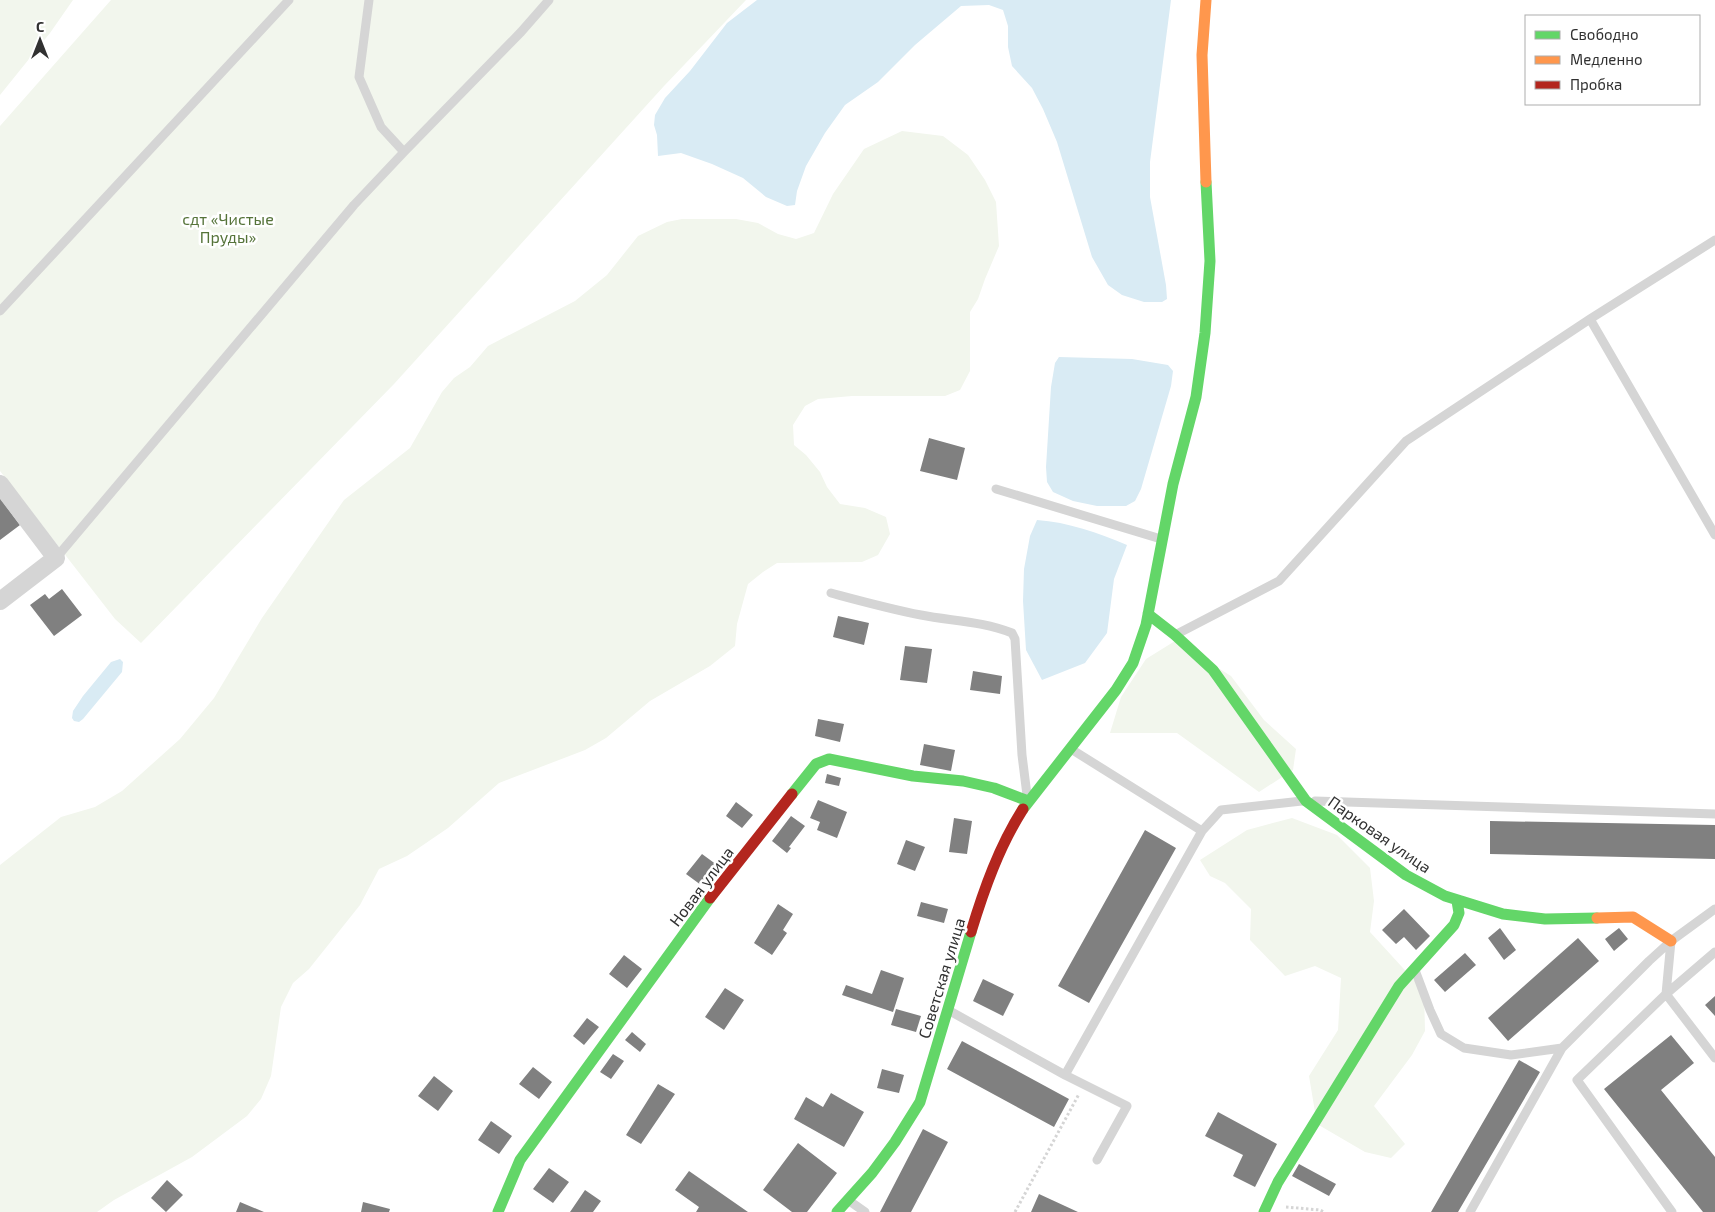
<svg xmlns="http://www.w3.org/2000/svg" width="1715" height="1212" font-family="'Exo 2',sans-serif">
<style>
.green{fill:#f2f6ed}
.water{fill:#d9ebf4}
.building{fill:#808080}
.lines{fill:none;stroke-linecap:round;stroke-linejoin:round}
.path{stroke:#d5d5d5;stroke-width:3;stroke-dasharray:2.5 2.5;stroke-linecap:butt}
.lane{stroke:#d5d5d5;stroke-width:9}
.street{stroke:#d5d5d5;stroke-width:18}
.fast{stroke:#63d668;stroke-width:11}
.slow{stroke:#ff974d;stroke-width:11}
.jam{stroke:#b3261e;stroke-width:11}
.labels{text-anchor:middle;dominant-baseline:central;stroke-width:5;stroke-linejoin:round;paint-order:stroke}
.park-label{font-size:16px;fill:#557339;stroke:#fff}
.street-label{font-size:16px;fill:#313131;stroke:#fff}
</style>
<rect width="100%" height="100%" fill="#fff"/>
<!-- green -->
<path class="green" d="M0 0H73L50 33 0 95Z
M111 0H746L664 86 394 384 141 643 115 619 0 471V126Z
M902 131 943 136 968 155 985 180 996 202 999 246 985 279 978 299 970 312V371L960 390 945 396H852L818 399 805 406 793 425 794 445 806 455 820 472 827 487 840 504 865 508 886 517 890 534 878 555 862 562 777 563 763 572 748 584 737 624 735 646 710 666 650 701 606 738 585 750 499 783 448 828 407 856 379 869 360 905 309 969 293 983 281 1007 271 1076 261 1099 247 1116 192 1157 114 1200 97 1212H0V865L61 817 95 807 122 791 180 739 214 698 262 618 344 500 410 448 442 392 454 378 470 367 488 346 575 301 607 275 638 236 667 222 682 219H736L758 223 778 234 796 239 814 233 833 194 864 149Z
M1175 641 1231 676 1264 720 1296 749 1293 770 1259 792 1177 733H1110L1121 697 1146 659Z
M1292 818 1337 835 1370 868 1374 901 1370 932 1424 991 1425 1031 1412 1055 1374 1106 1405 1144 1391 1158 1365 1152 1317 1124 1309 1076 1338 1030 1341 978 1315 966 1285 976 1250 940 1251 909 1225 883 1210 876 1200 860 1247 830Z"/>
<!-- water -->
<path class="water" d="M757 0H1171L1150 162V197L1166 285 1167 299 1162 302H1144L1122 295 1108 285 1092 257 1057 142 1043 109 1032 88 1012 66 1008 47V26L1003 10 989 5 961 6 915 45 878 82 845 105 825 133 806 166 797 191 795 205 787 206 766 197 743 178 712 164 681 153 658 156 657 135 654 125 655 115 665 98 690 71 727 23Z
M1059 357 1132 359 1168 365 1173 371 1171 386 1141 489 1135 501 1126 506H1097L1073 501 1053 492 1047 482 1046 467 1051 387 1055 363Z
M1037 520C1068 522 1098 533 1127 545L1114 579 1107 633 1085 663 1042 680 1026 650 1023 601 1024 569 1030 536Z
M120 659 123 662 122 672 83 719 79 722 74 721 72 718 73 711 83 696 111 662Z"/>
<!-- building -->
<path class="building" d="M929 438 965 448 957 480 920 471Z
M0 498 20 525 0 540Z
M62 589 82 615 54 636 30 605 45 594 49 599Z
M838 616 869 623 864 645 833 637Z
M905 646 932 649 927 683 900 680Z
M973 671 1002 676 1000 694 970 690Z
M818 719 844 724 840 742 815 736Z
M924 744 955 750 951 771 920 765Z
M827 774 841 778 839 786 825 783Z
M818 800 847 812 837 838 817 830 820 822 810 818Z
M736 802 753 815 742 828 726 816Z
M791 816 805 826 789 847 791 848 787 853 772 841Z
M954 818 972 821 967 854 949 852Z
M1490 821 1715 825V859L1490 854Z
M1145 830 1176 848 1089 1003 1058 986Z
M906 840 925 847 915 871 897 864Z
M702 854 717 865 701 885 686 874Z
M921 902 948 909 944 923 917 916Z
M778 904 793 914 783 930 787 933 772 955 754 943Z
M1404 909 1430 936 1416 950 1404 937 1396 944 1382 930Z
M1500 928 1516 950 1504 960 1488 938Z
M1619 928 1628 939 1614 951 1605 939Z
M1578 938 1599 961 1508 1041 1488 1018Z
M1465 953 1476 965 1445 992 1434 980Z
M624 955 642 969 627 988 609 974Z
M881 970 904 978 893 1012 842 995 846 985 872 994Z
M983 979 1014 994 1003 1016 973 1001Z
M725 988 744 1000 724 1030 705 1017Z
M1715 996V1016L1705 1005Z
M896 1009 921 1016 916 1032 891 1025Z
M587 1018 599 1027 584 1045 573 1036Z
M632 1032 646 1044 640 1052 625 1040Z
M1671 1035 1694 1063 1661 1090 1715 1157V1212H1703L1604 1089Z
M962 1041 1069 1099 1054 1127 947 1069Z
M613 1054 624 1061 611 1079 600 1072Z
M1519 1060 1540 1072 1458 1212H1431Z
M533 1067 552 1082 539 1099 519 1084Z
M882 1069 904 1075 899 1093 877 1088Z
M434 1076 453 1091 438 1111 418 1096Z
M658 1084 675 1094 641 1144 626 1135Z
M831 1093 864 1112 844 1147 794 1119 806 1097 823 1107Z
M1218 1112 1277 1144 1255 1187 1233 1176 1243 1155 1205 1136Z
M491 1121 512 1136 499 1154 478 1140Z
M923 1129 948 1142 911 1212H880Z
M798 1143 837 1173 807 1212H792L763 1190Z
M1299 1164 1336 1184 1329 1196 1292 1176Z
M549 1168 569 1182 553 1203 533 1189Z
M689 1171 748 1212H696L699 1207 675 1190Z
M167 1180 183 1195 166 1212 151 1198Z
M585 1190 601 1201 593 1212H570Z
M1039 1194 1078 1212H1031Z
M240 1202 264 1212H236Z
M363 1202 390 1209 389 1212H361Z"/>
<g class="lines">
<!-- path -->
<path class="path" d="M1286 1207 1320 1210 1324 1212
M1015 1212 1079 1094"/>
<!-- lane -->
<path class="lane" d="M369 0 359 77 381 127 404 152
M0 311 289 0
M1590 319 1715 535
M996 489 1161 539
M56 558 354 205 404 152 521 32 549 0
M831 593C861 601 890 609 921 615 951 621 982 621 1012 633L1015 639 1022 755 1027 795
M1177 634 1279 581 1406 441 1590 319 1715 240
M1071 749 1202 831
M1315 801 1715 814
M1671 941 1666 994 1715 1058
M1415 970 1430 1010 1441 1034 1464 1048 1511 1055 1562 1048
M948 1010 1065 1075 1127 1106 1097 1160
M1065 1075 1202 831 1221 810 1302 801
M848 1200 865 1212
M1470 1212 1562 1048 1649 961 1671 941 1715 909
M1672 1212 1577 1080 1666 994 1715 952"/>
<!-- street -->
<path class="street" d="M0 484 56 558 0 601"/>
<!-- fast -->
<path class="fast" d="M1148 614 1175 635 1213 670 1306 801 1406 875 1445 896 1503 914 1545 919 1597 918
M792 794 816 764 829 759 913 776 963 781 994 788 1028 801
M1023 809 1116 690 1133 663 1146 625 1173 484 1196 397 1205 333 1210 261 1206 182
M498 1212 520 1160 710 898
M837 1212 872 1173 895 1142 920 1102 971 932
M1264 1212 1278 1182 1399 986 1454 925 1459 913 1457 901"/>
<!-- slow -->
<path class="slow" d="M1206 182 1202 55 1206 0
M1597 918 1633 917 1671 941"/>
<!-- jam -->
<path class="jam" d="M710 898 792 794
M971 932C984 889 999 847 1023 809"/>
</g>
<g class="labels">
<!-- park labels -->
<g class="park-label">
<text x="228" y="218">сдт «Чистые<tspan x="228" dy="18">Пруды»</tspan></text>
</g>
<!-- street labels -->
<g class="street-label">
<text transform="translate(1380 834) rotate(35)">Парковая улица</text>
<text transform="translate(701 886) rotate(-53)">Новая улица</text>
<text transform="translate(941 978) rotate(-73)">Советская улица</text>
</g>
</g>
<!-- legend -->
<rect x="1525" y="15" width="175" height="90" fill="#ffffff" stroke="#adadad"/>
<rect x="1535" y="31" width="25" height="8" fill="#63d668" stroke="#adadad"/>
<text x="1570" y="40" font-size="15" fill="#313131">Свободно</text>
<rect x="1535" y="56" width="25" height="8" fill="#ff974d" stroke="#adadad"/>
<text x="1570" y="65" font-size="15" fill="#313131">Медленно</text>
<rect x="1535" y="81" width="25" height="8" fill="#b3261e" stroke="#adadad"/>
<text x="1570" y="90" font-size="15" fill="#313131">Пробка</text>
<!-- north arrow -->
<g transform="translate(40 40)" stroke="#ffffff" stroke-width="4" paint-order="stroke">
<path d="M0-4L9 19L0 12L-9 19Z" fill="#313131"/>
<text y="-8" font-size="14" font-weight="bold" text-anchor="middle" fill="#313131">С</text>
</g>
</svg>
